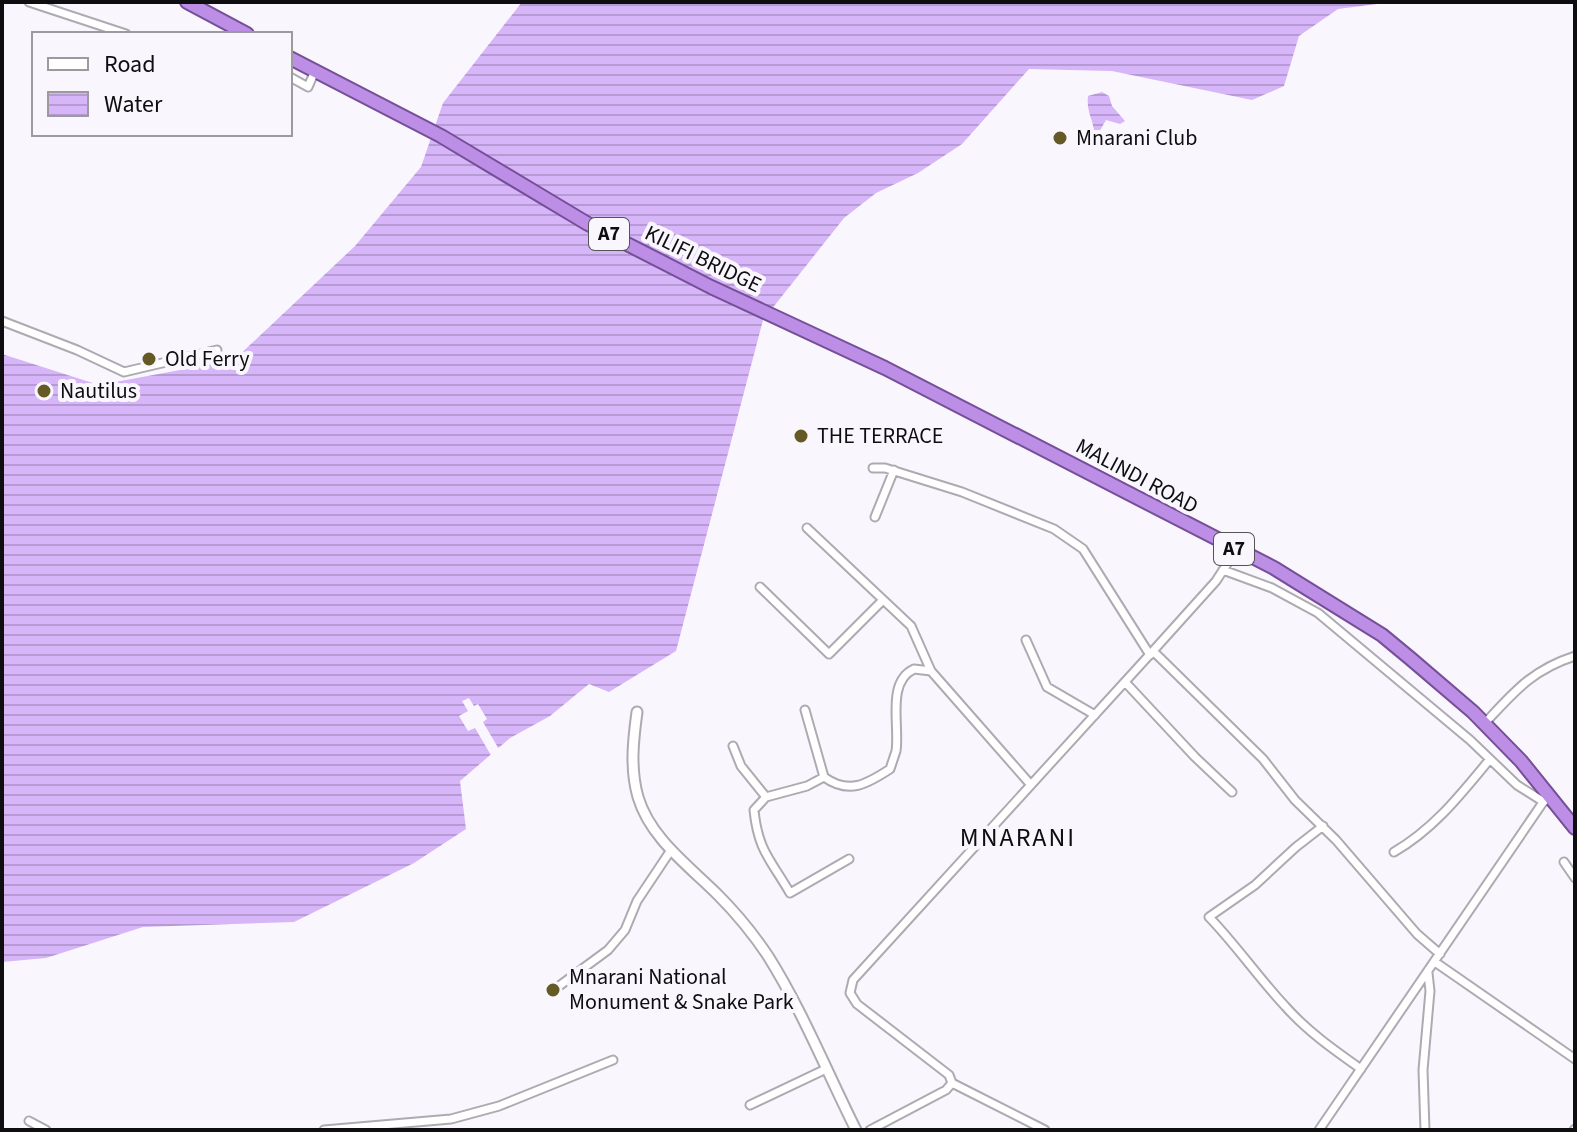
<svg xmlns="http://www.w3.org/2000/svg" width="1577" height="1132" font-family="'Source Sans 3',sans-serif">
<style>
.water{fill:url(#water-rules)}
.pier{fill:#faf6fe}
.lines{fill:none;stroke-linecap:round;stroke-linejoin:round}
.minor-casing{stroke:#aeaab2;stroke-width:11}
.tertiary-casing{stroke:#aeaab2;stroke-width:13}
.trunk-casing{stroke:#754f97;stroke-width:16}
.minor{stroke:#fff;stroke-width:7}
.tertiary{stroke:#fff;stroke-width:9}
.trunk{stroke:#bc8ee6;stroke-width:12}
.poi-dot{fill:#655925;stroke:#faf6fe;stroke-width:3}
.labels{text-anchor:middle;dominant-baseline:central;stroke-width:8;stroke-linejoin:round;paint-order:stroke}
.shield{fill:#faf6fe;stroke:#555357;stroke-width:2}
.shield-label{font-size:20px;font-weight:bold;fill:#0e0d10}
.poi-label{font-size:22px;fill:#0e0d10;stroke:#faf6fe;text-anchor:start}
.street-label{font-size:22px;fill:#0e0d10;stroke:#faf6fe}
.quarter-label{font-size:26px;letter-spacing:2px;fill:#0e0d10;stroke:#faf6fe}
</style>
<defs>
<pattern id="water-rules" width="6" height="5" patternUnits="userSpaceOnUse" patternTransform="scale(2)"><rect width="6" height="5" fill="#d6b5f8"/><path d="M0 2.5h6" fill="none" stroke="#b69ad4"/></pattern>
</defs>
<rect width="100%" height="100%" fill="#faf6fe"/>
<!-- water -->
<path class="water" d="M522 2H1393L1338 9 1299 36 1284 86 1252 100 1112 71 1029 69 962 144 918 173 876 193 844 218 763 320 676 651 609 692 589 684 550 716 510 738 460 781 466 829 414 863 294 922 143 927 46 958 2 962V354L99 385 234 360 355 246 421 167 443 103Z
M1102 92 1109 96 1112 106 1125 121 1120 124 1106 120 1098 134 1093 132C1095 121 1086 114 1088 96Z"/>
<!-- pier -->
<path class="pier" d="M469 698 474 706 478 704 487 719 483 722 500 751 492 757 475 728 468 731 459 716 468 711 462 701Z"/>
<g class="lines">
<!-- minor casing -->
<g class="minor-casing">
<path id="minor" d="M29 2 126 34
M290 77 308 87 315 71
M2 321 77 350 124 372 217 350
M873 468H885L962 492 1054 529 1083 549 1150 655
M875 517 894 470
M807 528 911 626 931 671
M1223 570 1272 588 1318 613 1470 740 1517 785 1544 802
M760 587 829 654 883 600
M1026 640 1047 687 1095 715
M1153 651 1263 759 1295 800 1336 840 1417 934 1440 954
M1125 682 1195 757 1232 792
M805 710 824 777
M1485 723C1515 691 1532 670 1575 656
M733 746 741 766 766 797 807 786 824 777C849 795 867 784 890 769 892 763 894 757 896 751 900 726 886 682 914 669L931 671 1031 785
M766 797 754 810C758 851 771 860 790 893L849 859
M1323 826 1296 847 1255 885 1209 917C1236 945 1258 977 1285 1006 1307 1031 1334 1050 1361 1069
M1394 852C1434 829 1461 794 1490 759
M1564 862 1575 878
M1435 962 1575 1059
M555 989 608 950 625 930 637 901 671 850
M952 1083 1045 1130
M750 1105 826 1069
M29 1121 46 1130
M324 1130 451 1119 499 1106 613 1060
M870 1130 946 1090 952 1083 949 1075 857 1004 850 993 853 980 1153 651 1216 581 1236 550
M1319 1130 1548 795
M1425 1130 1423 1070 1430 991 1428 973
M1574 1130 1575 1129"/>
</g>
<!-- tertiary casing -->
<g class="tertiary-casing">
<path id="tertiary" d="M637 712C633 741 630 769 638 797 650 838 689 866 718 895 736 913 754 935 768 956 802 1010 827 1072 856 1130"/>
</g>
<!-- trunk casing -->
<g class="trunk-casing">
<path id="trunk" d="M187 2 247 34
M290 58 441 136 588 224 711 287 885 368 1274 568 1382 635 1411 659 1473 712 1521 761 1575 828"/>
</g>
<!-- minor -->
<use href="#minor" class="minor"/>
<!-- tertiary -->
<use href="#tertiary" class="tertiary"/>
<!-- trunk -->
<use href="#trunk" class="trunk"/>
</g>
<!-- markers -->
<g class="poi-dot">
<circle cx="1060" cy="138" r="8"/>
<circle cx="149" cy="359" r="8"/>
<circle cx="44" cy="391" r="8"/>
<circle cx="801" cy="436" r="8"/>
<circle cx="553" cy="990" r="8"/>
</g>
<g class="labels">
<!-- shield labels -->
<g class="shield">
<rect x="589" y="218" width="40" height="32" rx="6"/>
<rect x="1214" y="533" width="40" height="32" rx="6"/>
</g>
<g class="shield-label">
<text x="609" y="234">A7</text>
<text x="1234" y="549">A7</text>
</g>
<!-- poi labels -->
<g class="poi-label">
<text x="1076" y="138">Mnarani Club</text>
<text x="165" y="359">Old Ferry</text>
<text x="60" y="391">Nautilus</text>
<text x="817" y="436">THE TERRACE</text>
<text x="569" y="977">Mnarani National<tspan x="569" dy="25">Monument &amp; Snake Park</tspan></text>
</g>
<!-- street labels -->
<g class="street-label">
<text transform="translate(703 259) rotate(26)">KILIFI BRIDGE</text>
<text transform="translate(1137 476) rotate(28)">MALINDI ROAD</text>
</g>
<!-- quarter labels -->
<g class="quarter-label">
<text x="1018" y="837">MNARANI</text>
</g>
</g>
<!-- border -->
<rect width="1577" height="1132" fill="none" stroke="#0e0d10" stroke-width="8"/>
<!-- legend -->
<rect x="32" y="32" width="260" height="104" fill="#faf6fe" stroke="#9c999f" stroke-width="2"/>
<rect x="48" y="58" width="40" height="12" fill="#ffffff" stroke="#9c999f" stroke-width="2"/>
<text x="104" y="72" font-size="24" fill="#0e0d10">Road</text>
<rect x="48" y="92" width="40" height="24" fill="url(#water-rules)" stroke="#9c999f" stroke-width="2"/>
<text x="104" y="112" font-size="24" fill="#0e0d10">Water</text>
</svg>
